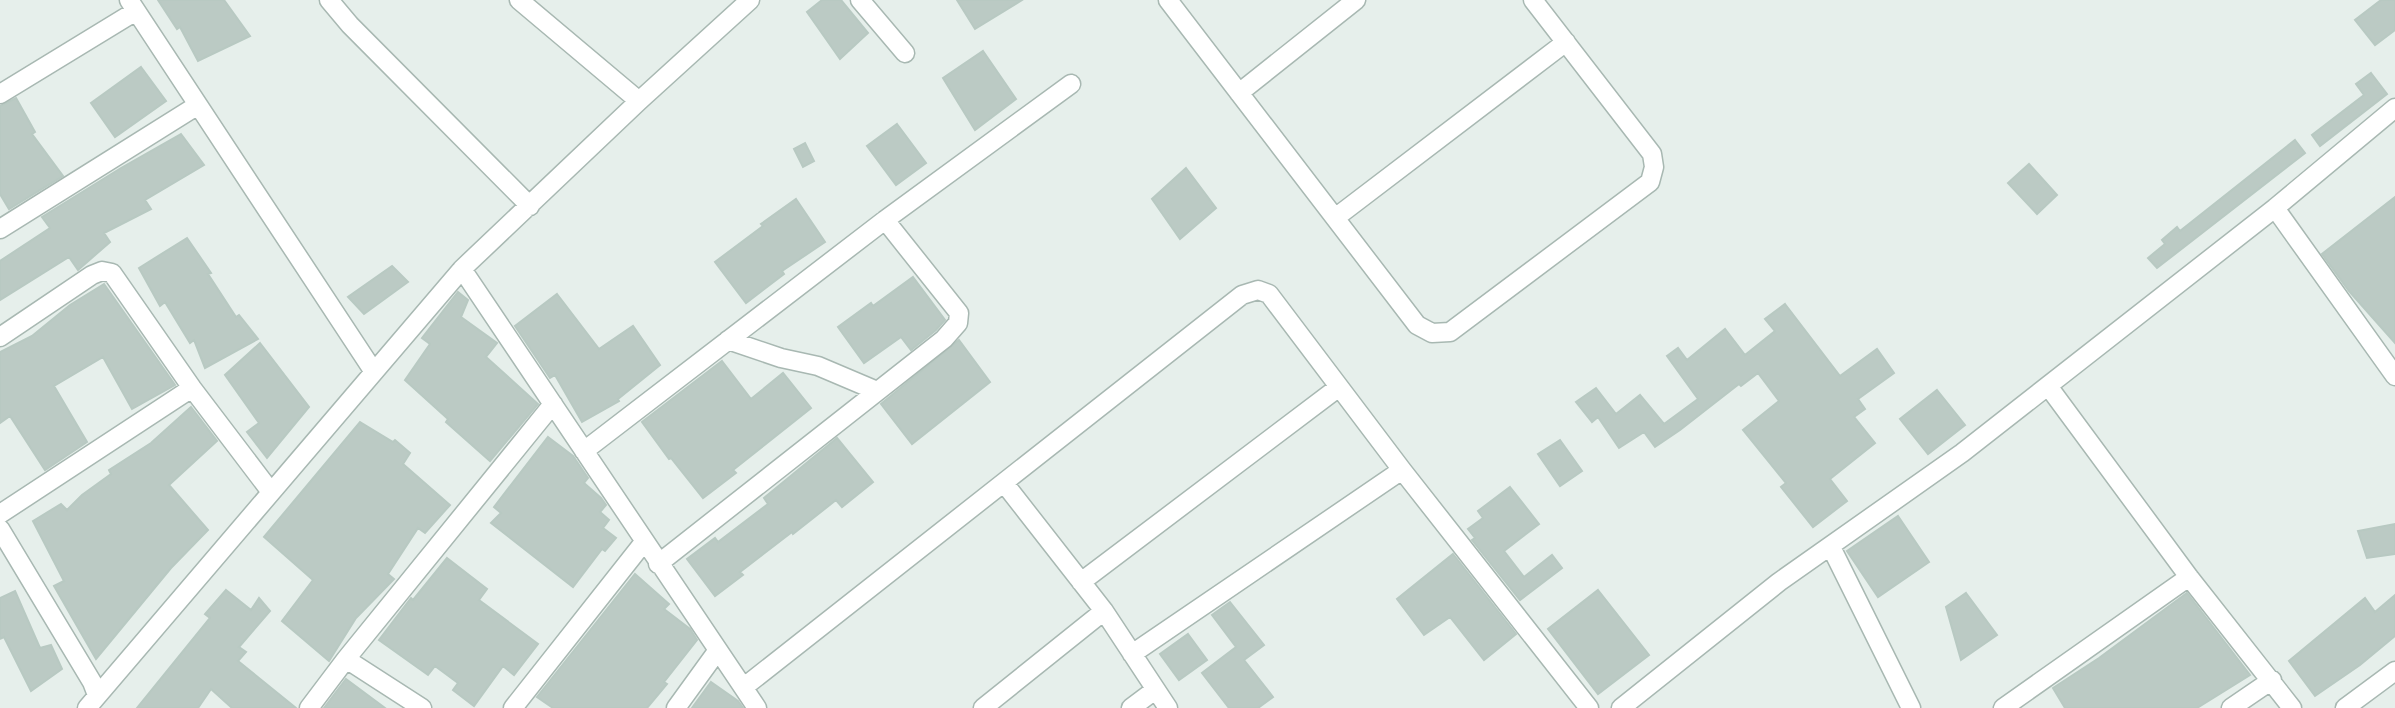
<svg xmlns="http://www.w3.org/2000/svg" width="2395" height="708" font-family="Barlow,sans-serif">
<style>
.building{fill:#bbcac4;stroke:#b8c9c2;stroke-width:2}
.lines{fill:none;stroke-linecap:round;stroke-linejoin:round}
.minor-casing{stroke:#a8b8b2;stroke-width:21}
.minor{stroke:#fff;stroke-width:18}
</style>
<rect width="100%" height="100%" fill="#e6efeb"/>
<!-- building -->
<path class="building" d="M158 0H224L250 36 198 61 180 27 177 29Z
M822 0H841L868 33 840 59 807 12Z
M957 0H1022L975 29Z
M2381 0H2395V30L2375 45 2355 20Z
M983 51 1016 99 975 130 943 78Z
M141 67 166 101 115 137 91 103Z
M2371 73 2387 94 2320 146 2312 135 2364 95 2356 84Z
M16 98 35 132 32 134 63 176 9 209 0 194V106Z
M897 124 926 163 896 185 867 146Z
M181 134 204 165 145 200 151 209 104 233 110 242 78 270 69 257 0 300V261L50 228 42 217 121 168Z
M2295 140 2305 153 2157 268 2148 258 2165 244 2162 240 2177 227 2180 231Z
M805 143 814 161 803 167 794 149Z
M2029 164 2057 195 2037 214 2008 183Z
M1186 168 1216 208 1180 239 1152 199Z
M2395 197V343L2349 291 2322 254Z
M796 199 825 242 782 271 784 274 746 303 715 262 763 226 761 224Z
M187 238 211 273 208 274 236 317 239 315 258 339 205 368 194 340 190 343 165 302 160 306 139 268Z
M392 266 408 282 364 314 348 297Z
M913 277 945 320 936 330 911 350 901 337 864 363 838 327 871 303 873 306Z
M104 284 175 385 132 409 103 357 54 386 87 442 45 470 10 416 0 423V352L32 336 70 305Z
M458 292 468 300 461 317 497 343 486 357 538 404 490 461 446 422 448 419 405 380 430 344 422 338Z
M557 294 599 349 633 326 660 365 618 399 619 401 582 422 555 375 550 378 515 326Z
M1785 304 1840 376 1877 349 1894 373 1858 399 1865 409 1854 417 1875 443 1830 479 1847 501 1813 527 1781 487 1786 483 1743 430 1779 401 1758 373 1741 386 1739 384 1680 430 1655 447 1644 432 1619 448 1598 417 1592 422 1576 402 1596 388 1616 414 1640 395 1664 424 1698 399 1667 356 1678 348 1687 360 1725 329 1745 355 1775 331 1765 319Z
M959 340 990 382 912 444 881 404Z
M260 343 309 407 267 458 247 432 259 423 225 375Z
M722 361 751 399 783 373 811 408 733 470 736 473 703 498 671 458 669 459 642 422Z
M1937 390 1965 425 1928 454 1900 419Z
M191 407 217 441 169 485 208 530 171 568 96 659 54 586 64 581 33 521 61 504 67 510 82 495 111 474 109 470 151 443Z
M360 422 393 442 395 440 410 453 403 464 450 505 425 533 418 528 388 574 394 579 356 618 329 661 282 621 313 580 264 537Z
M548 437 573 456 588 478 584 483 601 498 606 505 600 512 609 520 603 528 616 538 605 551 602 549 573 587 491 523 501 513 494 507Z
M837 438 873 482 842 507 836 500 793 534 792 532 740 572 743 575 715 596 687 559 715 538 718 542 768 504 764 498Z
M1560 440 1582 471 1560 486 1538 454Z
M1510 487 1539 524 1504 551 1524 577 1552 555 1562 568 1520 600 1472 540 1475 538 1468 529 1483 518 1478 511Z
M1898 516 1929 562 1878 597 1847 551Z
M2395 524V554L2367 558 2358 531Z
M1453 554 1516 634 1484 660 1450 617 1424 635 1397 599Z
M447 558 487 589 479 600 538 644 514 675 503 666 474 706 453 690 458 683 435 666 428 675 379 640 411 598 413 600Z
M635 574 669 604 664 609 690 629 697 640 664 682 667 684 647 708H553L537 697Z
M226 590 251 610 259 598 270 611 239 647 246 652 238 661 296 708H232L211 689 198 708H137L210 618 205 614Z
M1598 590 1649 655 1598 694 1548 629Z
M15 591 40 648 51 645 62 669 31 691 4 637 0 639V598Z
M1966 593 1997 635 1961 660 1946 607Z
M2187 593 2250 675 2197 708H2065L2053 688 2099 658Z
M2395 595V636L2360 665 2315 696 2289 661 2365 598 2375 612Z
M1230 602 1264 645 1244 660 1273 697 1258 708H1229L1202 673 1236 647 1212 615Z
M1188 634 1207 660 1179 680 1160 654Z
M346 679 385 708H324Z
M711 682 738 701 743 708H692Z"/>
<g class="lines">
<!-- minor casing -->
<g class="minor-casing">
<path id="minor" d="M129 0 374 372
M329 0 350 25 530 206
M519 0 639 101
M860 0 905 53
M1168 0 1417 325 1432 333 1450 332 1650 182 1654 167 1652 154 1533 0
M1239 93 1356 0
M0 94 136 11
M2275 208 2395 376
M1335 218 1566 42
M0 229 198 105
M462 269 757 708
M0 337 92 275 102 271 112 273 192 388 271 492
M728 340 781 358 818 366 877 391
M2048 386 2189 577 2292 708
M584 451 885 220 1071 84
M1004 483 1104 611 1168 708
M0 514 192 388
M0 529 92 682 97 695
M1831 547 1911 708
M658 564 944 339 958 323 959 313 885 220
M1081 582 1339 387
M1132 654 1402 470
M346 659 422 708
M744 687 1242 295 1258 290 1269 294 1402 470 1589 708
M87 708 462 269 639 101 750 0
M309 708 346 659 553 404
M513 708 644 542
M676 708 718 650
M983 708 1104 611
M1131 708 1155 690
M1621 708 1779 582 1962 453 2275 208 2395 108
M2003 708 2189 577
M2231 708 2272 680
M2345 708 2395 671"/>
</g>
<!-- minor -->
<use href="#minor" class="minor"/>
</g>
</svg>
